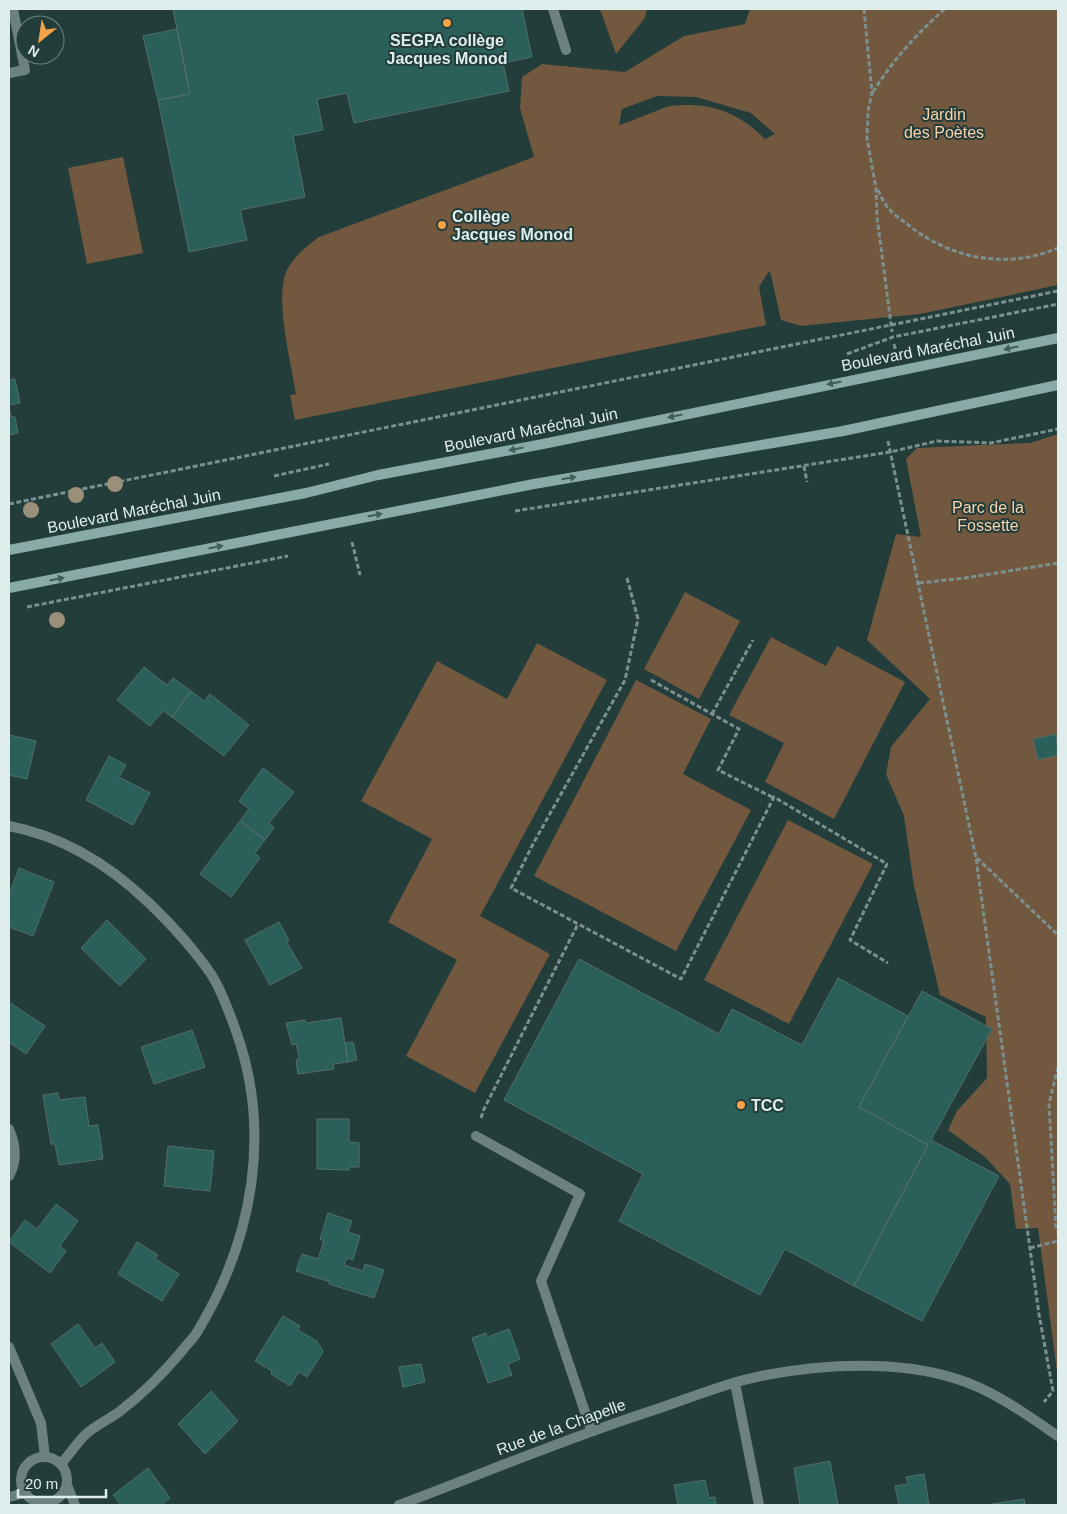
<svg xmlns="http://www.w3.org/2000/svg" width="1067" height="1514" font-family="Arial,sans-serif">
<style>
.green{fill:#72583f;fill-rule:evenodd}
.building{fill:#2a5f5a;stroke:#536e6b}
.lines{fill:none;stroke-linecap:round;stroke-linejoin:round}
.path{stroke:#7c918f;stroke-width:3;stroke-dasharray:5 2.5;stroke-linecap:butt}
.service{stroke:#6c827f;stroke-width:10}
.minor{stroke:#6c827f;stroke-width:10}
.secondary{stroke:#88aba7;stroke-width:10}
.tree{fill:#9a8f79}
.oneway{fill:#415e5b}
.poi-dot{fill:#f6a246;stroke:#233d3b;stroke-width:2}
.labels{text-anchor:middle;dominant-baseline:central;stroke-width:4;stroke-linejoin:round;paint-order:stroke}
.poi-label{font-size:16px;font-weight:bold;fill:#dfeeec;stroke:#233d3b;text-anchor:start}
.park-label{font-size:16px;fill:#fcd2ab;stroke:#233d3b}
.street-label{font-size:16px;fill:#dfeeec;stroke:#233d3b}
</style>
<rect width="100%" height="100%" fill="#233d3b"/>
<!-- green -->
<path class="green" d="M600 9H647L645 18 616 54Z
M750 9H1058V285L920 314 801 326 781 320 771 275 769 271 759 287 766 325 295 420 290 395 296 394C291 362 274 298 287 270 294 256 307 246 319 237L534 157 520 108 522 77 542 64 625 72 684 36 745 24ZM657 96 696 97 751 113 775 134 765 139C744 117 717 104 686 105 681 105 675 105 670 106 653 111 636 120 619 125L622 109Z
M123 157 143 253 87 264 68 168Z
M1058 434V1379L1038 1228 1016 1229 1010 1184 985 1157 948 1130 957 1111 987 1078 986 1017 940 995 914 886 904 816 886 774 891 747 930 699 867 640 896 534 921 537 906 459 917 448 1030 443Z
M685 592 740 621 699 699 644 669Z
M771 637 826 666 837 646 905 682 834 819 765 782 784 743 729 715Z
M537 643 607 680 480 916 550 954 475 1093 406 1056 457 960 388 922 432 839 361 801 437 661 507 699Z
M636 680 711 719 683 774 751 810 676 951 534 876Z
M788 820 873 864 789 1024 704 980Z"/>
<!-- building -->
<path class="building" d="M173 9H522L532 57 503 63 509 91 354 123 347 93 317 99 323 130 293 136 305 197 240 210 247 240 189 252 158 100 190 94Z
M177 29 190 94 158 100 143 36Z
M15 379 20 403 9 405 11 417H15L18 433 9 435V380Z
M144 667 167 685 173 678 191 691 172 717 163 711 150 726 117 700Z
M191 691 204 701 210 694 249 725 224 756 172 717Z
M1056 734 1058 755 1038 760 1033 739Z
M9 735 36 741 27 779 9 775Z
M109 756 126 765 119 777 150 793 133 825 86 800Z
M263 768 294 792 269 823 274 828 265 840 240 821 249 809 239 801Z
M240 821 265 840 255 853 260 858 231 897 200 874Z
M19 868 54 882 33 936 9 927V895Z
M107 920 146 959 120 986 81 948Z
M279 922 289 940 286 941 302 968 270 985 245 940Z
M579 959 719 1034 732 1009 802 1045 838 978 908 1016 859 1107 928 1145 854 1286 785 1249 760 1295 619 1221 643 1174 504 1100Z
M922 991 992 1029 931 1140 999 1176 922 1321 854 1286 928 1145 859 1107Z
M9 1002 45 1026 26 1054 9 1042Z
M341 1018 348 1062 333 1064 334 1069 298 1074 296 1060 299 1059 298 1052 296 1044 292 1045 286 1023 305 1020 306 1023Z
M192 1030 205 1067 154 1084 141 1047Z
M353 1042 357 1060 348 1062 345 1043Z
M58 1093 59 1100 85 1097 89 1126 98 1125 103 1159 59 1165 55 1144H51L43 1095Z
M317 1119H349V1142L359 1143V1167H350L349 1170 317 1169Z
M168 1146 214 1151 210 1191 164 1186Z
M56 1204 78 1221 60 1246 66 1251 50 1273 9 1242 25 1220 37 1229Z
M328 1213 352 1221 348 1232 360 1236 353 1260 347 1258 344 1265 363 1271 365 1264 384 1270 374 1298 329 1284 330 1282 296 1271 302 1254 318 1259 324 1241 320 1239Z
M137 1242 158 1255 155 1259 179 1274 162 1301 118 1274Z
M283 1316 300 1326 298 1330 318 1342 317 1344 321 1347 323 1352 307 1377 299 1372 290 1386 271 1374 272 1371 255 1361Z
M78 1324 95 1348 102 1343 115 1362 81 1387 51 1344Z
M509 1329 520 1359 508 1364 512 1375 488 1383 472 1338 486 1333 487 1337Z
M421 1364 425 1382 403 1387 399 1367Z
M211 1391 238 1421 205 1454 178 1424Z
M830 1461 838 1505H800L794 1468Z
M148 1468 170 1498 161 1505H121L113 1495Z
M924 1474 929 1505H899L895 1486 908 1484 906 1477Z
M705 1480 709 1498 715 1497 716 1505H676L678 1504 674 1485Z
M1024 1499 1025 1505H992V1504Z"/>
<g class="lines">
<!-- path -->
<path class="path" d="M864 9 872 93 868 111 867 139 876 188 877 217 892 332
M873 92C893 60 917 33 945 9
M878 190C881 197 885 205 890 210 894 215 902 220 907 224 950 259 1007 270 1058 248
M894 344 896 352
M847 354 893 337 1058 304
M888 441 976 858 1039 1314 1053 1391 1044 1402
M804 466 807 482
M274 476 329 464
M9 504 1058 291
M515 511 890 452 937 441 991 443 1058 429
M352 542 360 575
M627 578 638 619 625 680 533 844 511 888 681 979 774 797 887 864 850 940 888 963
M919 583 965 578 1058 563
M27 607 288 556
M651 680 739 729 718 770 774 798
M712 714 753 640
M977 858 1058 935
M1058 1067 1049 1104 1056 1227 1058 1233
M481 1118 484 1109 578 924
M1030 1248 1058 1241"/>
<!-- service -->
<path class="service" d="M553 9 566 50
M9 73 25 70 13 9
M476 1136 580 1194 541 1281 591 1430"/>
<!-- minor -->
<path class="minor" d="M9 826C62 836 109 865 148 902 171 924 193 948 211 974 222 991 229 1012 236 1031 272 1132 253 1238 199 1329 195 1337 187 1344 181 1352 161 1376 144 1393 119 1412 108 1420 94 1426 85 1435 76 1444 69 1455 61 1464
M9 1129C16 1145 18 1160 9 1176
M9 1347 41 1423 45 1457
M735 1383 759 1505
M21 1480a23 23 0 1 1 46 0a23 23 0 1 1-46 0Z
M67 1485 75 1505
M9 1497 25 1493
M399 1505C484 1473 567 1438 654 1410 690 1398 728 1382 766 1375 825 1364 898 1360 957 1379 993 1390 1027 1415 1058 1436"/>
<!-- secondary -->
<path class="secondary" d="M9 550 306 493 378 475 543 444 1058 338
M9 588 534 484 843 431 1058 385"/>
</g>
<!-- trees -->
<g class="tree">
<circle cx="115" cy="484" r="8"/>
<circle cx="76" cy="495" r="8"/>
<circle cx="31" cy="510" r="8"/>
<circle cx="57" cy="620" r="8"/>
</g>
<!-- one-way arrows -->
<defs><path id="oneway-solid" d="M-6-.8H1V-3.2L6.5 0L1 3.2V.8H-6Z" transform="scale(1.25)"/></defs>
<g class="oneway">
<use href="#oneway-solid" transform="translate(1011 348) rotate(168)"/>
<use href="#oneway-solid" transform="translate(834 383) rotate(168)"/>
<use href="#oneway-solid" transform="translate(675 416) rotate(168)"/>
<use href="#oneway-solid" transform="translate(516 449) rotate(169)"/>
<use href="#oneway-solid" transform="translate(569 478) rotate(-9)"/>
<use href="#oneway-solid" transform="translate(375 515) rotate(-11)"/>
<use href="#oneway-solid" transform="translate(216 547) rotate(-11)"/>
<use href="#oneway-solid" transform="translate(57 579) rotate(-11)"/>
</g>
<!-- markers -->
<g class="poi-dot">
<circle cx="447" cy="23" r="5"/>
<circle cx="442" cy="225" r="5"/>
<circle cx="741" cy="1105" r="5"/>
</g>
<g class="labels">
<!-- poi labels -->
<g class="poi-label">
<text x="447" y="40" text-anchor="middle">SEGPA collège<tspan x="447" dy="18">Jacques Monod</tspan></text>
<text x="452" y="216">Collège<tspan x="452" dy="18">Jacques Monod</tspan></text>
<text x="751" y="1105">TCC</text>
</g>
<!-- park labels -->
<g class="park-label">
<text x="944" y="114">Jardin<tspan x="944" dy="18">des Poètes</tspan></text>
<text x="988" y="507">Parc de la<tspan x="988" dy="18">Fossette</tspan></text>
</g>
<!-- street labels -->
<g class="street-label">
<text transform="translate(928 349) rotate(-11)">Boulevard Maréchal Juin</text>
<text transform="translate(531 430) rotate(-11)">Boulevard Maréchal Juin</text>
<text transform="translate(134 511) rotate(-11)">Boulevard Maréchal Juin</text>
<text transform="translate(561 1427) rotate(-20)">Rue de la Chapelle</text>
</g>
</g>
<!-- border -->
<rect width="1067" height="1514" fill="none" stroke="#dfeeec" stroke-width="20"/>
<!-- north arrow -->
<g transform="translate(40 40) rotate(210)"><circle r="24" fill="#233d3b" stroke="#6e8482"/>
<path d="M0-4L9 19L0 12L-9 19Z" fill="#f6a246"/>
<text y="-8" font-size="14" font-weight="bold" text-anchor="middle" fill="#dfeeec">N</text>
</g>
<!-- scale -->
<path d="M18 1489v8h88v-8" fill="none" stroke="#dfeeec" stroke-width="2.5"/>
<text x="25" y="1489" font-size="15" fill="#dfeeec" stroke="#233d3b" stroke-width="4" paint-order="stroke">20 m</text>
</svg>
